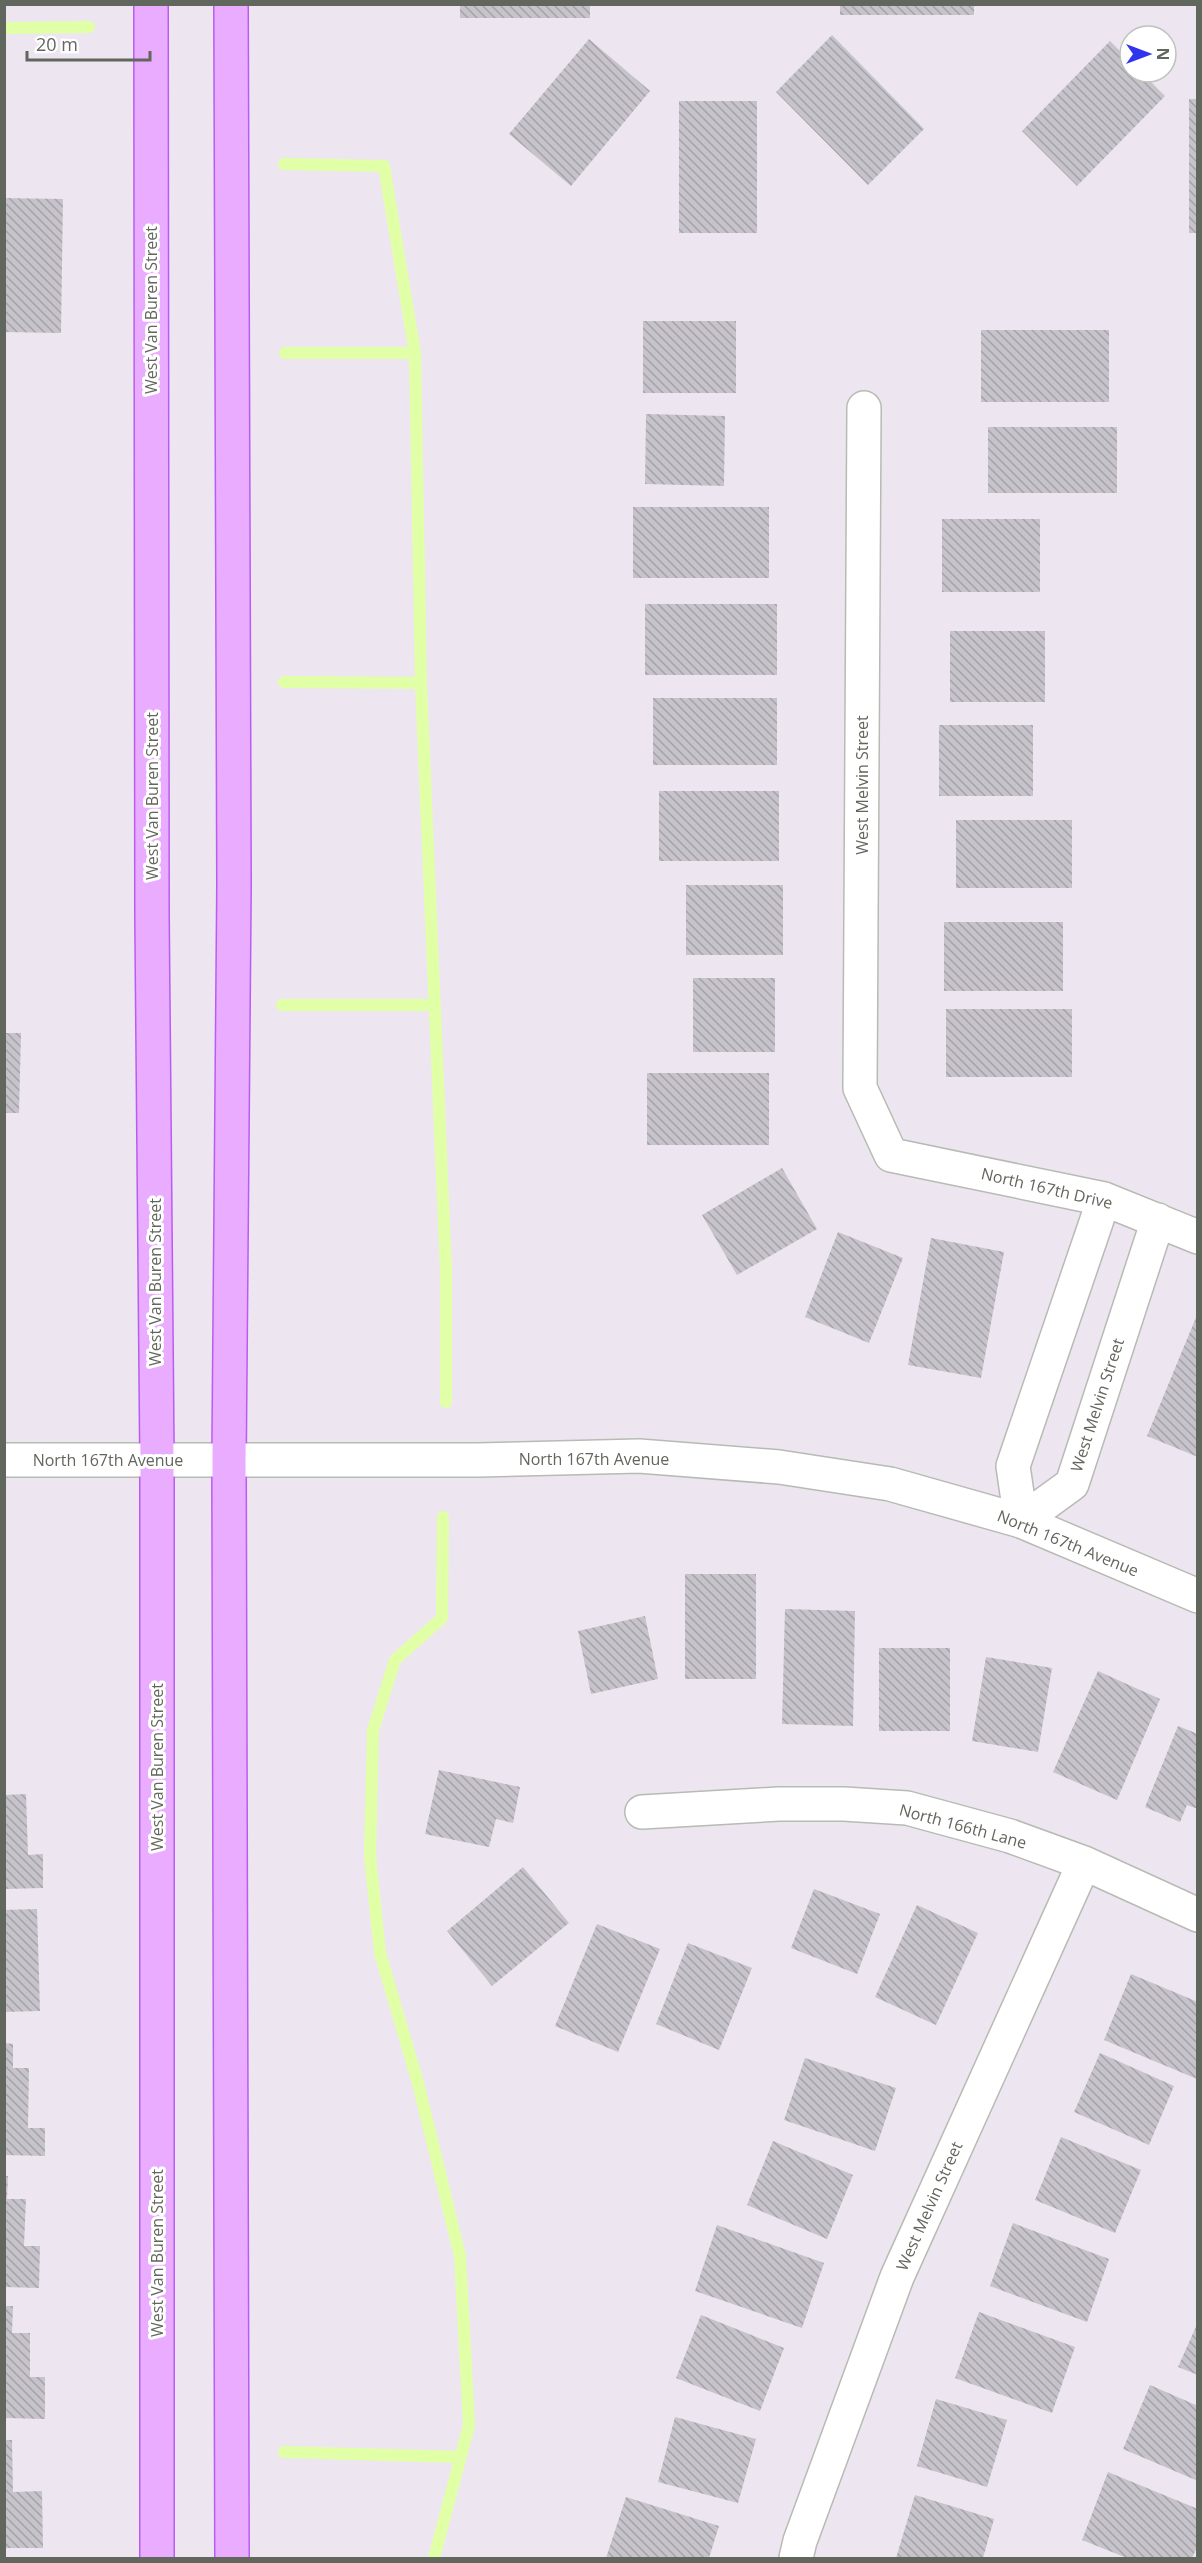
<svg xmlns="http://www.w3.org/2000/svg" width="1202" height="2563" font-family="'Open Sans',sans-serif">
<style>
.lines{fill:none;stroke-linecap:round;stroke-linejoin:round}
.stream{stroke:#e1ffa7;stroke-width:12}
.building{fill:url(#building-back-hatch)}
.minor-casing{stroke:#b7bbb3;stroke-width:36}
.tertiary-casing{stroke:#b7bbb3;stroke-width:36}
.primary-casing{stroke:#ba5cf3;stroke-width:36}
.minor{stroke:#fff;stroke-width:33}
.tertiary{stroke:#fff;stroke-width:33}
.primary{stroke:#e9acff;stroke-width:33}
.labels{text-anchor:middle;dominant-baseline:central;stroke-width:6;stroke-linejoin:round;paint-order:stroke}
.street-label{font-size:16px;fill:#62675d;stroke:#fff}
</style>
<defs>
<pattern id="building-back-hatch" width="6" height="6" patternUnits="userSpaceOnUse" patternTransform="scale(1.5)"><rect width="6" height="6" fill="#c7c3cb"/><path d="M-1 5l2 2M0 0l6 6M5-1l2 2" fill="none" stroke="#a5a2a8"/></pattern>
</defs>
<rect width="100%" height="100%" fill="#ede6f0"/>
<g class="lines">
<!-- stream -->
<path class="stream" d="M4 28 89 27
M284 164 384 166 415 353 421 683 446 1271V1402
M285 353H415
M284 682 421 683
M282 1005H434
M284 2452 460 2457
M434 2558 469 2425 460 2256 418 2083 380 1953 370 1856 373 1730 395 1660 442 1618 443 1517"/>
</g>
<!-- building -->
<path class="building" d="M460 4H590V18H460Z
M840 4H974V15H840Z
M832 35 924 129 868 185 776 92Z
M589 39 650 91 571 186 509 134Z
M1110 41 1130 61V72H1141L1165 96 1077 186 1022 131Z
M1189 99H1198V233H1189Z
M679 101H757V233H679Z
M4 198 63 199 61 333 4 332Z
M643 321H736V393H643Z
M981 330H1109V402H981Z
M646 414 725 416 724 486 645 484Z
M988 427H1117V493H988Z
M633 507H769V578H633Z
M942 519H1040V592H942Z
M645 604H777V675H645Z
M950 631H1045V702H950Z
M653 698H777V765H653Z
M939 725H1033V796H939Z
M659 791H779V861H659Z
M956 820H1072V888H956Z
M686 885H783V955H686Z
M944 922H1063V991H944Z
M693 978H775V1052H693Z
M946 1009H1072V1077H946Z
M4 1033H21L19 1113H4Z
M647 1073H769V1145H647Z
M782 1168 817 1229 737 1275 702 1215Z
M838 1232 903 1258 869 1343 805 1317Z
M931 1238 1004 1252 981 1378 908 1365Z
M1197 1315H1198V1457L1147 1436Z
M685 1574H756V1679H685Z
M785 1609 855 1611 853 1726 782 1724Z
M645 1616 658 1679 591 1694 578 1631Z
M879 1648H950V1731H879Z
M986 1657 1052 1668 1038 1752 972 1741Z
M1098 1671 1160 1699 1117 1800 1053 1772Z
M1178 1726 1198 1734V1809L1187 1805 1180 1822 1145 1807Z
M439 1770 520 1787 513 1823 496 1819 489 1847 425 1834Z
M26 1794 28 1855 43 1854V1888L4 1889V1795Z
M523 1867 569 1923 492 1986 447 1931Z
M814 1889 880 1914 857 1974 791 1948Z
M917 1905 978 1933 936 2025 875 1997Z
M37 1909 40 2011 4 2012V1910Z
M597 1924 660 1949 618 2052 555 2026Z
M688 1943 752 1968 719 2050 656 2024Z
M1131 1974 1198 2002 1197 2079 1104 2040Z
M4 2043 13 2044V2068H29L28 2128H45V2156L4 2155Z
M1100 2053 1174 2086 1149 2145 1074 2112Z
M805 2058 896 2088 875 2151 784 2120Z
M1061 2137 1141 2170 1115 2233 1035 2200Z
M773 2141 853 2175 827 2239 747 2205Z
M4 2176H8L7 2199H26L24 2246H40L39 2288 4 2287Z
M1013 2223 1109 2259 1087 2322 990 2286Z
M717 2225 824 2263 802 2328 695 2291Z
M4 2306H13L12 2333H30V2377H45V2419L4 2418Z
M979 2312 1075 2347 1052 2413 955 2378Z
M701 2315 784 2348 760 2411 676 2378Z
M1198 2322V2375L1178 2367Z
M1150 2385 1198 2406V2481L1123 2449Z
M936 2399 1007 2420 987 2487 917 2466Z
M675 2417 756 2439 738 2503 658 2482Z
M4 2440H12L13 2492 42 2491 43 2548H4Z
M1108 2472 1198 2509V2545L1192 2558H1127L1082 2540Z
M915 2495 994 2519 983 2558H896Z
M626 2497 719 2526 709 2558H606Z"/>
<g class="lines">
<!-- minor casing -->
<g class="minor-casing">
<path id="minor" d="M864 408 860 1088 891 1155 1104 1199 1198 1237
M1104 1199 1013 1466 1021 1521 1072 1484 1158 1220
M642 1812 779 1804H844L907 1808 1010 1836 1084 1863 1198 1915
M796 2558 800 2541 897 2277 1084 1863"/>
</g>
<!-- tertiary casing -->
<g class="tertiary-casing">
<path id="tertiary" d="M4 1460H478L639 1456 779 1467 890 1484 1021 1521 1198 1596"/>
</g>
<!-- primary casing -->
<g class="primary-casing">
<path id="primary" d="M151 4 152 917 157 1460V2558
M231 4 234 886 229 1460 232 2558"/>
</g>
<!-- minor -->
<use href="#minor" class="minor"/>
<!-- tertiary -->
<use href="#tertiary" class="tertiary"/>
<!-- primary -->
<use href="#primary" class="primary"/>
</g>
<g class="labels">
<!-- street labels -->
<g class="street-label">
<text transform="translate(151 310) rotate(-90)">West Van Buren Street</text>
<text transform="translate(862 785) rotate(-90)">West Melvin Street</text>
<text transform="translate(152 796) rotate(-90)">West Van Buren Street</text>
<text transform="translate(1047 1188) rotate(13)">North 167th Drive</text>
<text transform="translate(155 1282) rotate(-90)">West Van Buren Street</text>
<text transform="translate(1097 1405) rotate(-72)">West Melvin Street</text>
<text x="594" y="1459">North 167th Avenue</text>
<text x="108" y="1460">North 167th Avenue</text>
<text transform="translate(1068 1543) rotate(22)">North 167th Avenue</text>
<text transform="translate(157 1767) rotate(-90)">West Van Buren Street</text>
<text transform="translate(963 1826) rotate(15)">North 166th Lane</text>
<text transform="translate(929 2206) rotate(-66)">West Melvin Street</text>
<text transform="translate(157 2253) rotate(-90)">West Van Buren Street</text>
</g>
</g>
<!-- border -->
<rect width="1202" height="2563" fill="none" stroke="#62675d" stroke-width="12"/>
<!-- north arrow -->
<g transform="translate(1148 54) rotate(90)"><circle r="28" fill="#ffffff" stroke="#c0c2be" stroke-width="1.5"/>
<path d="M0-4.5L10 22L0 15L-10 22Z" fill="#3034ec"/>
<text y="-9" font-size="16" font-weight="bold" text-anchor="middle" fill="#62675d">N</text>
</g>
<!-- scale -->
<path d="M27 51v9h123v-9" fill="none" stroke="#62675d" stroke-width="3"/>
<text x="36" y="51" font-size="18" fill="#62675d" stroke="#ffffff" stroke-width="4.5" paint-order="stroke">20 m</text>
</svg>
